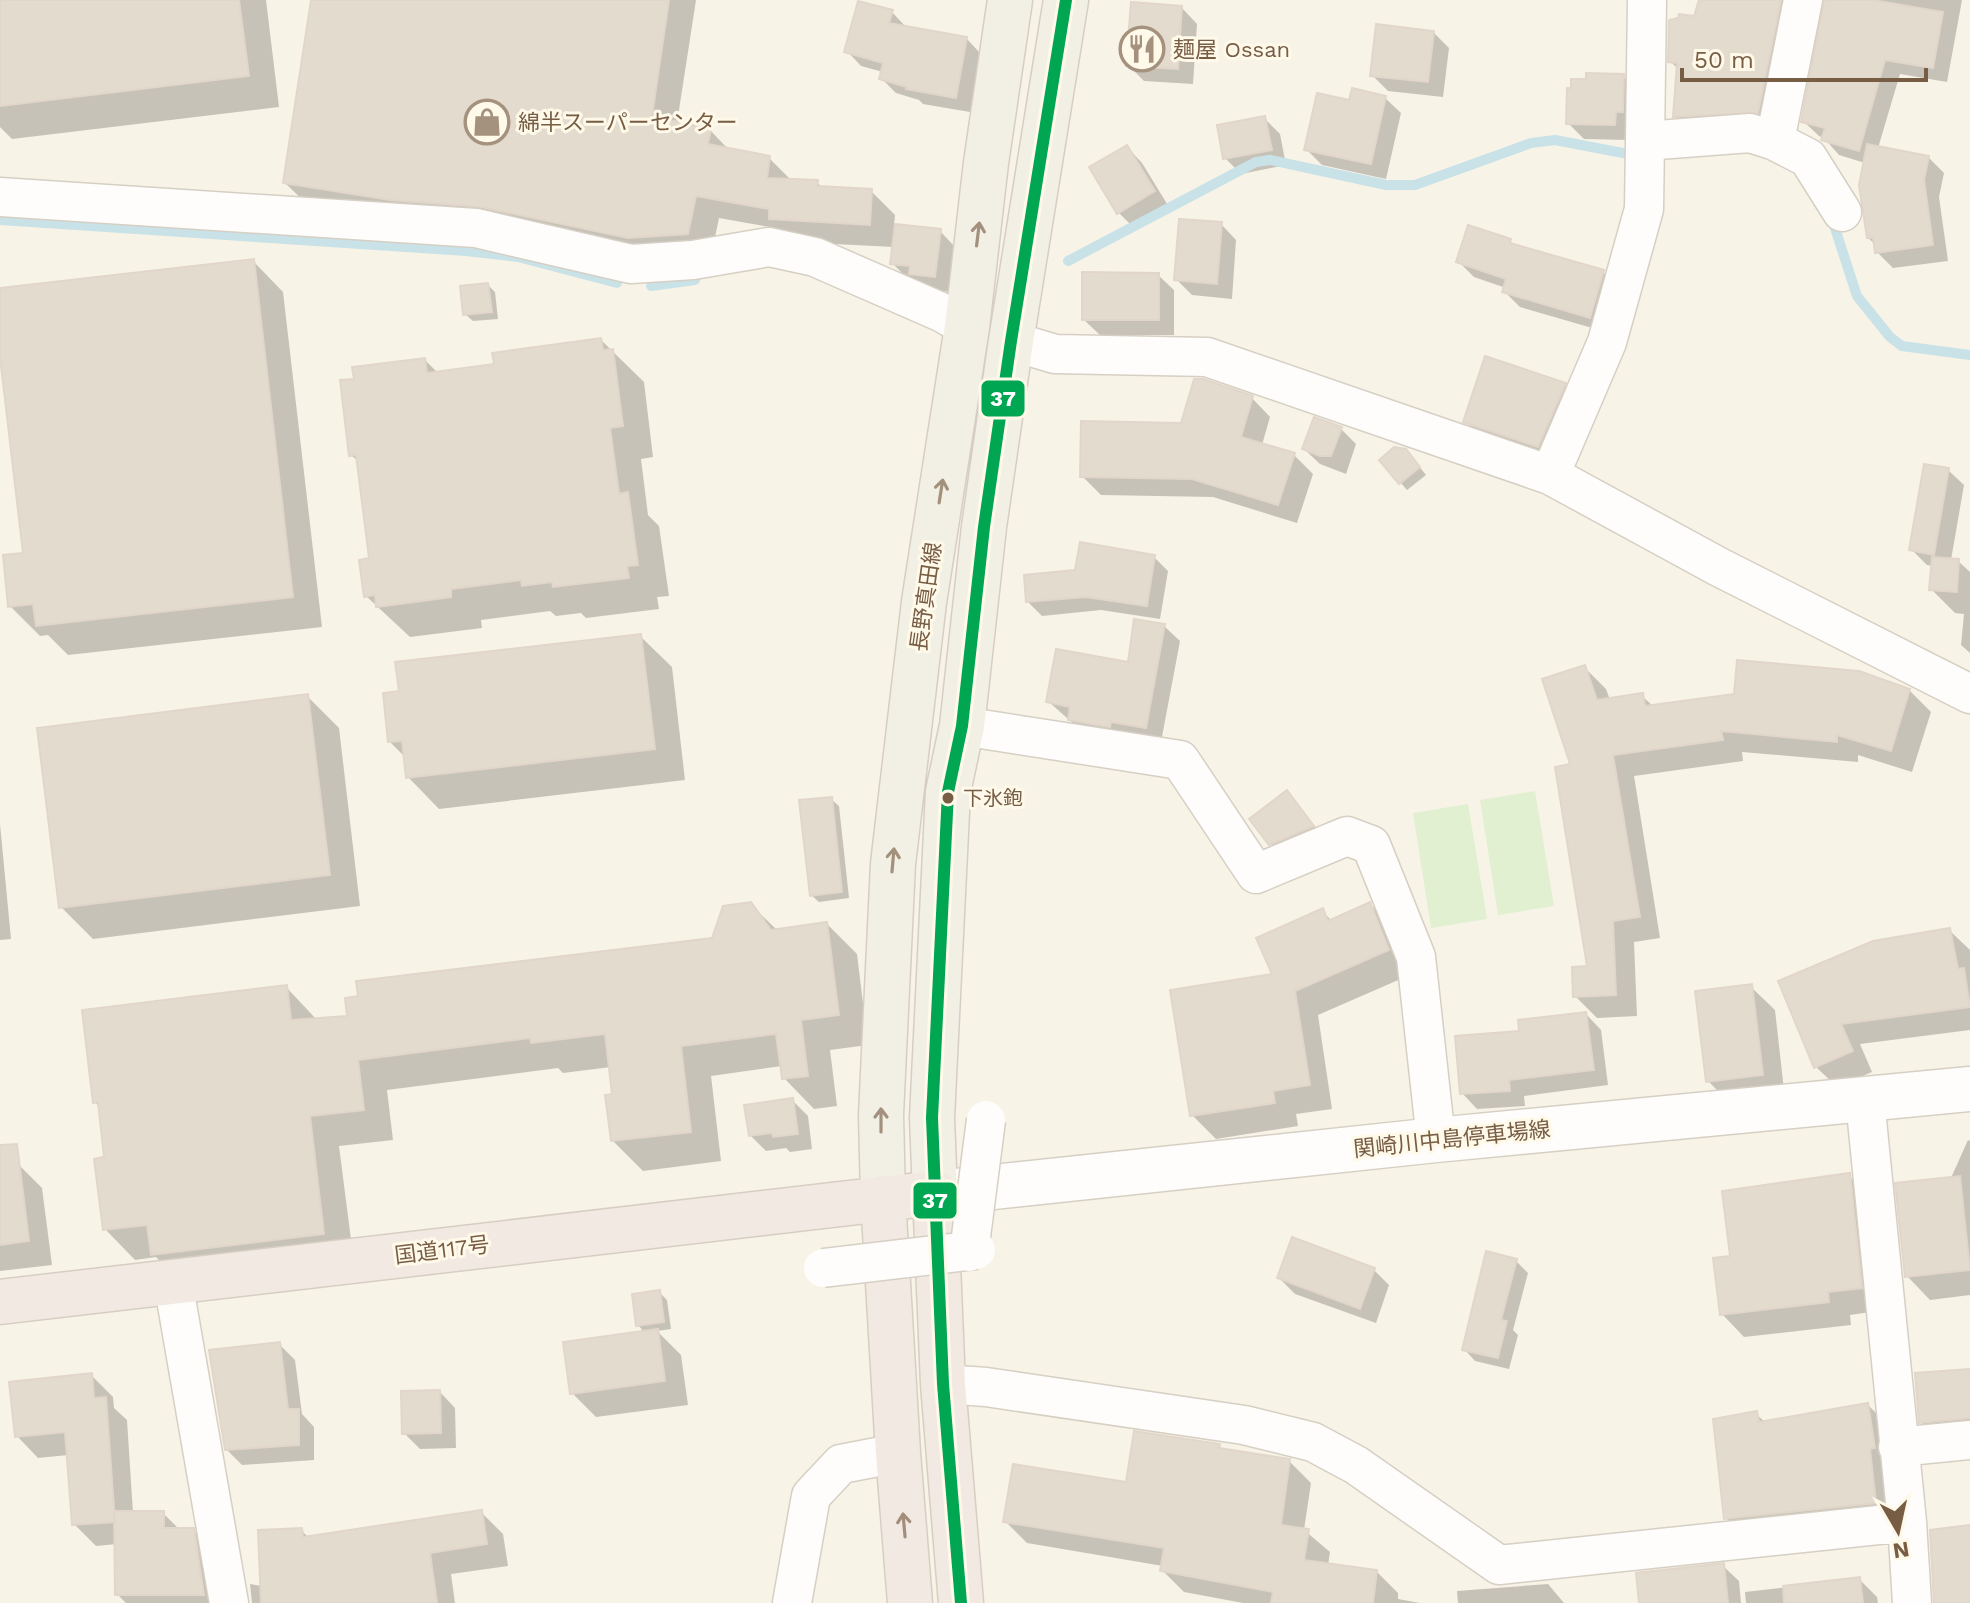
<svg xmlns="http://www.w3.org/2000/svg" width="1970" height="1603" font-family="'Work Sans','Noto Sans JP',sans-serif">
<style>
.green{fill:#e0f0d0}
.shadow{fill:#0003}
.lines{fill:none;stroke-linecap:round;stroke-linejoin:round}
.stream{stroke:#c8e2e8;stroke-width:10}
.building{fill:#e4dbcf;stroke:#e1d6c9;stroke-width:2}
.street-casing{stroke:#d6cfc4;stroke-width:41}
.secondary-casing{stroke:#d6cfc4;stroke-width:47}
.primary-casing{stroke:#d7cec3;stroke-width:47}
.highway-casing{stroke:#d7cec3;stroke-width:47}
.street{stroke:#fefdfb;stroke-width:38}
.secondary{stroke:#fefdfb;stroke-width:44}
.primary{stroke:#f2efe4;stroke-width:44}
.highway{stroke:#f2e9e2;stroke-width:44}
.street-bridge-casing{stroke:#d6cfc4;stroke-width:41;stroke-linecap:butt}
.street-bridge{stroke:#fefdfb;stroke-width:38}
.bus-1-casing{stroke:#fff9e9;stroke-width:18}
.bus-1{stroke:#00a651;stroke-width:12}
.oneway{stroke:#a3907d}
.oneway2{stroke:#a38e7c}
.bus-dot{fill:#785d45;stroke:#fff9e9;stroke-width:3}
.labels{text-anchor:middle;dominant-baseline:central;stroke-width:6;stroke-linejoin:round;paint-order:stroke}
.bus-label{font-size:20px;fill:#785d45;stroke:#fff9e9;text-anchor:start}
.poi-label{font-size:22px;fill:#785d45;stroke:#fff9e9;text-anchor:start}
.street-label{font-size:22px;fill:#785d45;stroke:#fff9e9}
.line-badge{stroke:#fff9e9;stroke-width:3}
.badge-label{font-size:22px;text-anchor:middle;font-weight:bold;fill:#fff}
</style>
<rect width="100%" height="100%" fill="#f8f3e7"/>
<!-- green -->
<path class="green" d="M1535 791 1554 906 1498 915 1480 800Z
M1468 804 1487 919 1431 928 1413 813Z"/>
<!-- shadow -->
<path class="shadow" d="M0 0H266L279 107 12 139 0 127Z
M313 0H696L677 123 710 130 730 151 769 158 792 181 817 182 823 189 871 191 895 215 894 226 940 231 955 247 950 292 927 289 917 280 908 279 892 263 894 247 794 242 781 229 719 218 711 257 309 206 285 183Z
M1701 0H1802L1773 127 1690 131 1675 116 1678 69 1670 61 1696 18Z
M1826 0H1962L1947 82 1900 74 1878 148 1928 157 1944 173 1939 197 1948 261 1893 268 1877 252 1876 245 1868 238 1865 163 1839 155 1824 138 1819 136 1803 121Z
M1182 8 1197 24 1193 84 1144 81 1128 65Z
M892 12 906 27 966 38 980 53 970 112 923 104 919 100 896 93 881 78 883 72 861 66 847 51Z
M1433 32 1449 48 1443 97 1388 91 1372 75Z
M1623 76 1639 92 1630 140 1584 139 1568 123Z
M1385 98 1401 113 1386 179 1322 165 1306 149 1351 102Z
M1264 118 1280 134 1286 165 1241 174 1225 158Z
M1127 147 1142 163 1169 207 1134 228 1118 212Z
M1221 224 1236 240 1232 299 1192 295 1176 279Z
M1510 241 1515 246 1603 272 1619 288 1606 332 1520 307 1505 292 1506 288 1474 277 1458 261Z
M253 261 283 292 322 627 68 655 48 635 40 636 10 606 25 554 0 338V290Z
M1158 275 1174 290V335H1100L1084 320Z
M488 285 495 292 498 319 473 321 465 314Z
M601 340 644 382 653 457 641 459 648 515 659 526 669 596 657 597 659 609 586 618 581 613 556 616 550 611 481 620 482 628 410 637 366 596 371 560 359 462 351 455 356 380 425 360 438 373 496 366Z
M1564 385 1588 408 1562 469 1489 445 1465 421Z
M1252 398 1270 417 1262 445 1294 455 1313 474 1297 523 1213 497 1101 495 1082 476 1183 425Z
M1340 428 1356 444 1346 474 1320 464 1304 449Z
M1413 459 1426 475 1407 490 1400 482Z
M1948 470 1964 485 1951 560 1958 561 1970 572V653L1961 645 1964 614 1955 613 1931 589 1933 566 1927 565 1912 550Z
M1154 557 1168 571 1160 619 1101 610 1042 616 1028 602 1077 572Z
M1164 626 1180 641 1161 742 1086 735 1049 702 1129 665Z
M640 636 672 667 685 780 439 809 408 777 405 757 390 742Z
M1585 668 1606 689 1610 700 1642 696 1654 707 1909 690 1931 712 1912 772 1858 755V762L1742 752 1743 761 1634 776 1660 938 1634 942 1637 1016 1597 1018 1575 996 1590 968 1572 766Z
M307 696 339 728 360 906 93 939 61 907Z
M1287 793 1328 842 1286 859 1270 843Z
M831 799 839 806 849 898 819 902 811 895Z
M0 824 11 939 0 940Z
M750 904 778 931 827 924 857 954 868 1045 830 1050 837 1106 814 1109 784 1078 782 1066 711 1076 721 1161 643 1171 612 1140 614 1095 611 1067 563 1073 558 1068 387 1090 393 1140 339 1146 354 1263 183 1285 156 1257 135 1260 105 1229 107 1159 100 1108 95 1102 287 988 317 1020 349 1018 714 940Z
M1370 904 1393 928 1412 974 1318 1015 1332 1109 1296 1114 1298 1126 1216 1139 1192 1115 1275 976 1322 911 1332 921Z
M1949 930 1970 950V1030L1860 1044 1872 1072 1837 1087 1816 1067 1780 982Z
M1751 987 1775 1010 1785 1099 1732 1105 1708 1081Z
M1586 1014 1601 1030 1608 1085 1524 1096 1525 1106 1477 1109 1462 1093 1522 1032Z
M792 1100 808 1116 812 1149 790 1152 786 1148 766 1151 750 1135Z
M1968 1140 1970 1141V1295L1930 1300 1907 1276Z
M18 1164 42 1188 52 1265 0 1271V1167Z
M1849 1176 1872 1198 1884 1310 1850 1315 1851 1325 1744 1337 1722 1314 1733 1258Z
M1516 1261 1528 1273 1513 1330 1518 1335 1509 1369 1475 1361 1464 1349Z
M1374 1270 1389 1285 1376 1323 1295 1294 1279 1278Z
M659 1292 667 1300 671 1329 657 1331 681 1355 688 1405 596 1417 572 1393 645 1333 638 1325Z
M279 1344 295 1360 302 1414 314 1427V1460L242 1465 226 1449Z
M1970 1371V1434L1937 1438 1921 1422Z
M92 1376 113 1397 114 1408 127 1420 133 1513H163L180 1530H193L217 1554 224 1603H126L117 1594V1544L96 1546 74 1524 68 1455 38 1458 17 1436Z
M440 1392 455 1408 456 1448 420 1449 404 1433Z
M1868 1405 1884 1421 1890 1518 1742 1534 1726 1518 1756 1414 1765 1422Z
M1219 1446 1224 1451 1289 1461 1311 1483 1304 1530 1330 1552 1328 1565 1377 1572 1398 1593V1599L1420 1603H1243L1184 1592 1162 1570 1163 1566 1027 1543 1005 1521 1127 1484Z
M481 1512 503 1534 508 1566 451 1574 455 1603H384L373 1529Z
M301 1530 309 1538 361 1603H252L250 1584 262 1586Z
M1723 1566 1739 1581 1741 1603H1641Z
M1859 1579 1877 1597 1878 1603H1746L1745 1592Z
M1548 1584 1564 1603H1458L1457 1591Z"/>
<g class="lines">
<!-- stream -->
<path class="stream" d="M1832 219 1857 296 1890 337 1902 346 1970 355
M0 220 466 251 518 257 617 283
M1068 261 1256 162 1270 160 1386 185H1415L1531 143 1555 140 1628 154
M651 286 695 280"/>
</g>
<!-- building -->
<path class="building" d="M0 0H239L249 76 0 106Z
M311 0H669L652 116 711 129 708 144 770 156 767 178 818 180 817 186 872 189 870 225 769 219V209L696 196 688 234 628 238 481 207 390 200 283 183Z
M1699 0H1781L1758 113 1673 117 1677 63 1668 62 1669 20 1678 18 1679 14 1694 16Z
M1824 0H1873L1943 12 1933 68 1885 60 1859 151 1821 140 1825 128 1801 122Z
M858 1 893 10 889 23 967 37 956 98 906 89 907 87 879 79 883 63 844 52Z
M1131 2 1182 6 1178 69 1126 66Z
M1376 24 1434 31 1428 82 1370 76Z
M1586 73 1624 74 1623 112H1616L1615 125 1566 124 1567 88H1571V79H1586Z
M1352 88 1386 96 1371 164 1304 150 1317 93 1349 100Z
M1265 116 1272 150 1223 159 1217 125Z
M1867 144 1929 156 1924 180 1933 245 1875 253 1873 238H1867L1859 185Z
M1127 145 1155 191 1117 214 1089 167Z
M1179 219 1222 222 1217 284 1174 280Z
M895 224 941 229 935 277 909 274 910 266 890 264Z
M1468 225 1511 239 1510 243 1604 270 1590 318 1502 292 1506 279 1456 262Z
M254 259 293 597 36 626 33 604 8 607 3 555 23 553 0 357V288Z
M1082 272 1159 273V320H1082Z
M488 283 492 312 463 315 460 286Z
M601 338 603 350 613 349 623 426 610 428 619 494 628 492 638 565 627 566 629 578 553 587 552 582 522 586 521 580 451 589V597L376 607 375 595 364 597 359 560 369 558 356 455 349 456 340 380 354 379 352 367 425 358 427 373 494 364 492 353Z
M1485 356 1566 383 1538 447 1463 422Z
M1194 379H1203L1253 396 1241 437 1295 453 1278 505 1192 479 1080 477 1081 421 1181 423Z
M1314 417 1342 427 1331 456H1320L1302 449Z
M1394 447 1406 449 1420 467 1399 484 1379 460Z
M1924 464 1949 468 1934 555 1909 550Z
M1080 542 1155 555 1147 606 1086 597 1026 602 1024 575 1075 570Z
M1932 557 1959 559 1957 592 1929 590Z
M1134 619 1165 624 1146 728 1111 722 1110 727 1068 720 1070 707 1046 702 1056 649 1128 662Z
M641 634 655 749 406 778 402 741 388 742 383 693 399 691 395 662Z
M1737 660 1859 671 1910 689 1891 751 1837 735V742L1721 731 1723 740 1613 755 1640 917 1613 921 1616 995 1573 997 1572 967 1587 966 1555 767 1570 764 1542 679 1585 665 1597 700 1643 693 1645 706 1734 694Z
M308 694 330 875 59 908 37 728Z
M1287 790 1314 826 1269 845 1249 819Z
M832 797 842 892 810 896 799 800Z
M751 902 771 930 827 922 839 1015 801 1020 808 1076 782 1079 776 1034 681 1046 691 1132 611 1141 605 1095 612 1094 605 1034 531 1043 530 1038 358 1060 364 1110 310 1116 324 1234 151 1255 147 1225 103 1230 94 1159 104 1157 98 1102 93 1103 82 1010 287 985 291 1020 347 1016 345 998 358 996 356 981 712 938 723 906Z
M1370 902 1389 950 1295 991 1310 1085 1273 1091 1275 1103 1190 1116 1170 990 1272 974 1256 938 1323 908 1328 921Z
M1950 928 1958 969 1964 968 1970 1007 1841 1024 1853 1051 1814 1068 1778 981 1873 941Z
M1752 984 1763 1075 1706 1082 1695 991Z
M1586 1012 1594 1070 1509 1080 1510 1091 1460 1094 1455 1036 1519 1031 1518 1020Z
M793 1098 798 1134 773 1137 772 1133 749 1136 744 1105Z
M17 1144 29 1241 0 1245V1145Z
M1850 1173 1862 1288 1828 1292 1829 1302 1720 1315 1713 1258 1730 1256 1722 1191Z
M1960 1176 1970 1270 1905 1277 1895 1183Z
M1292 1237 1375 1268 1360 1309 1277 1278Z
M1486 1251 1517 1259 1501 1320 1507 1321 1498 1358 1462 1350Z
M660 1290 664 1322 636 1326 632 1294Z
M658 1329 665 1381 570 1394 563 1342Z
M280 1342 288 1409H299V1445L225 1450 209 1350Z
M1970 1369V1418L1919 1423 1915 1373Z
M92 1373 94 1398 106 1397 115 1522 72 1525 65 1432 15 1437 9 1382Z
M440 1390 441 1433 402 1434 401 1391Z
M1868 1403 1875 1448 1870 1449 1876 1503 1724 1519 1713 1419 1757 1411 1759 1422Z
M1134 1431 1220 1444 1219 1448 1290 1459 1281 1525 1309 1529 1304 1560 1377 1570 1373 1603H1271L1273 1592 1160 1571 1164 1548 1003 1522 1013 1464 1126 1482Z
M482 1510 487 1544 430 1553 437 1603H261L258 1530 302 1528 303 1537Z
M114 1511H164V1528H194L204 1595H115Z
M1970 1525V1603H1934L1930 1530Z
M1724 1563 1728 1603H1639L1636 1573Z
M1860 1577 1863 1603H1784L1783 1586Z"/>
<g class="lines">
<!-- street casing -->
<g class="street-casing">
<path id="street" d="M1645 141 1647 0
M1775 141 1803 0
M0 197 476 228 631 264 693 260 769 247 815 257 943 313 967 327
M1011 341 1055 354 1207 357 1550 475 1719 567 1970 694
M1550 475 1607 342 1644 209 1645 141 1750 133 1775 141 1808 158 1842 212
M962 726 1180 760 1256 874 1347 836 1371 845 1416 957 1436 1140
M1865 1100 1907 1522 1912 1603
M173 1282 229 1603
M943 1384 986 1387 1244 1425 1313 1442 1356 1465 1499 1565 1907 1522
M1898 1447 1970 1440
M792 1603 811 1496 841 1464 898 1453"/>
</g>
<!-- secondary casing -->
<g class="secondary-casing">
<path id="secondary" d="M938 1193 1436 1140 1970 1089"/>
</g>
<!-- primary casing -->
<g class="primary-casing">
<path id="primary" d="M935 1193 932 1118 948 792 962 726 984 527 1011 341 1066 0
M883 1198 881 1115 893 864 924 602 967 327 986 163 1010 0"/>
</g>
<!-- highway casing -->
<g class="highway-casing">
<path id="highway" d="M883 1198 898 1453 910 1603
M0 1302 935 1193 943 1384 961 1603"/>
</g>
<!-- street -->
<use href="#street" class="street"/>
<!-- secondary -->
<use href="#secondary" class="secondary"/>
<!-- primary -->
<use href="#primary" class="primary"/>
<!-- highway -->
<use href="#highway" class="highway"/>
<!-- street-bridge casing -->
<g class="street-bridge-casing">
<path id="street-bridge" d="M969 1252 986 1120
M823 1268 976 1250"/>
</g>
<!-- street-bridge -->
<use href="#street-bridge" class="street-bridge"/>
<!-- bus-1 casing -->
<g class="bus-1-casing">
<path id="bus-1" d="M961 1603 943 1384 932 1118 948 792 962 726 984 527 1011 341 1066 0"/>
</g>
<!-- bus-1 -->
<use href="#bus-1" class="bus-1"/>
</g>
<!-- one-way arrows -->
<defs><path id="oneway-shaft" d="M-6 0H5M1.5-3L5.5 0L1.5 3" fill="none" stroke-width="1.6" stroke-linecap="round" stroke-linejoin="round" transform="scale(2)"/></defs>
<g class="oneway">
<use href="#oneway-shaft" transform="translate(978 234) rotate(-83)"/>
<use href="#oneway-shaft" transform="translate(941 491) rotate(-81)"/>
<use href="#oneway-shaft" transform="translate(893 860) rotate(-85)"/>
<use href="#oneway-shaft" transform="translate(881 1120) rotate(-90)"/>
</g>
<use class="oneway2" href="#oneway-shaft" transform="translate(904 1525) rotate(-95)"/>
<!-- icons -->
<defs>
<g id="restaurant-ring" transform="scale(2.3)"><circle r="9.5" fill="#fff9e9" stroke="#a5927e" stroke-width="1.5"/><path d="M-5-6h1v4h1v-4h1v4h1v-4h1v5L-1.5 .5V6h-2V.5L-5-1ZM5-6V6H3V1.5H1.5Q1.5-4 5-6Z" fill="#a5927e"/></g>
<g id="shop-ring" transform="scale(2.3)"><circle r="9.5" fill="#fff9e9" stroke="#a5927e" stroke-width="1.5"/><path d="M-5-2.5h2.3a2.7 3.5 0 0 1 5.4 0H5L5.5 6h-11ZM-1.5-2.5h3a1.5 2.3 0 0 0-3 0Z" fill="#a5927e"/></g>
</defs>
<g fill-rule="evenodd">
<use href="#restaurant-ring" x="1142" y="49"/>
<use href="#shop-ring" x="487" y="122"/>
</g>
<!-- markers -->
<circle class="bus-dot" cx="948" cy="798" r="7"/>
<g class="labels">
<!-- bus labels -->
<g class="bus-label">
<text x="963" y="798">下氷鉋</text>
</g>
<!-- poi labels -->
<g class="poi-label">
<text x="1173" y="49">麺屋 Ossan</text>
<text x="518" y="122">綿半スーパーセンター</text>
</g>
<!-- street labels -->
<g class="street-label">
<text transform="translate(926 597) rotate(-82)">長野真田線</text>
<text transform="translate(1452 1139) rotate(-6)">関崎川中島停車場線</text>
<text transform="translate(442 1250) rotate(-7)">国道117号</text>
</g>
</g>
<g class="line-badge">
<rect x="980" y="379" width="46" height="39" rx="8" fill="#00a651"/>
<rect x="912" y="1181" width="46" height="39" rx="8" fill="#00a651"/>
</g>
<g class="badge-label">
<text x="1003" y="406">37</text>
<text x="935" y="1208">37</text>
</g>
<!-- north arrow -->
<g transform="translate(1898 1531) rotate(171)" stroke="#fff9e9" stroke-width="6" paint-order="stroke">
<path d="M0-6L14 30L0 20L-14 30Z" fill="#785d45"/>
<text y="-12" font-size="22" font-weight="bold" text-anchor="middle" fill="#785d45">N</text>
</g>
<!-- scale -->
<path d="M1682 68v12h244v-12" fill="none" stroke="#785d45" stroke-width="4"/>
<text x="1694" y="68" font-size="24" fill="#785d45" stroke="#fff9e9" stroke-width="6" paint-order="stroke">50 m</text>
</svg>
